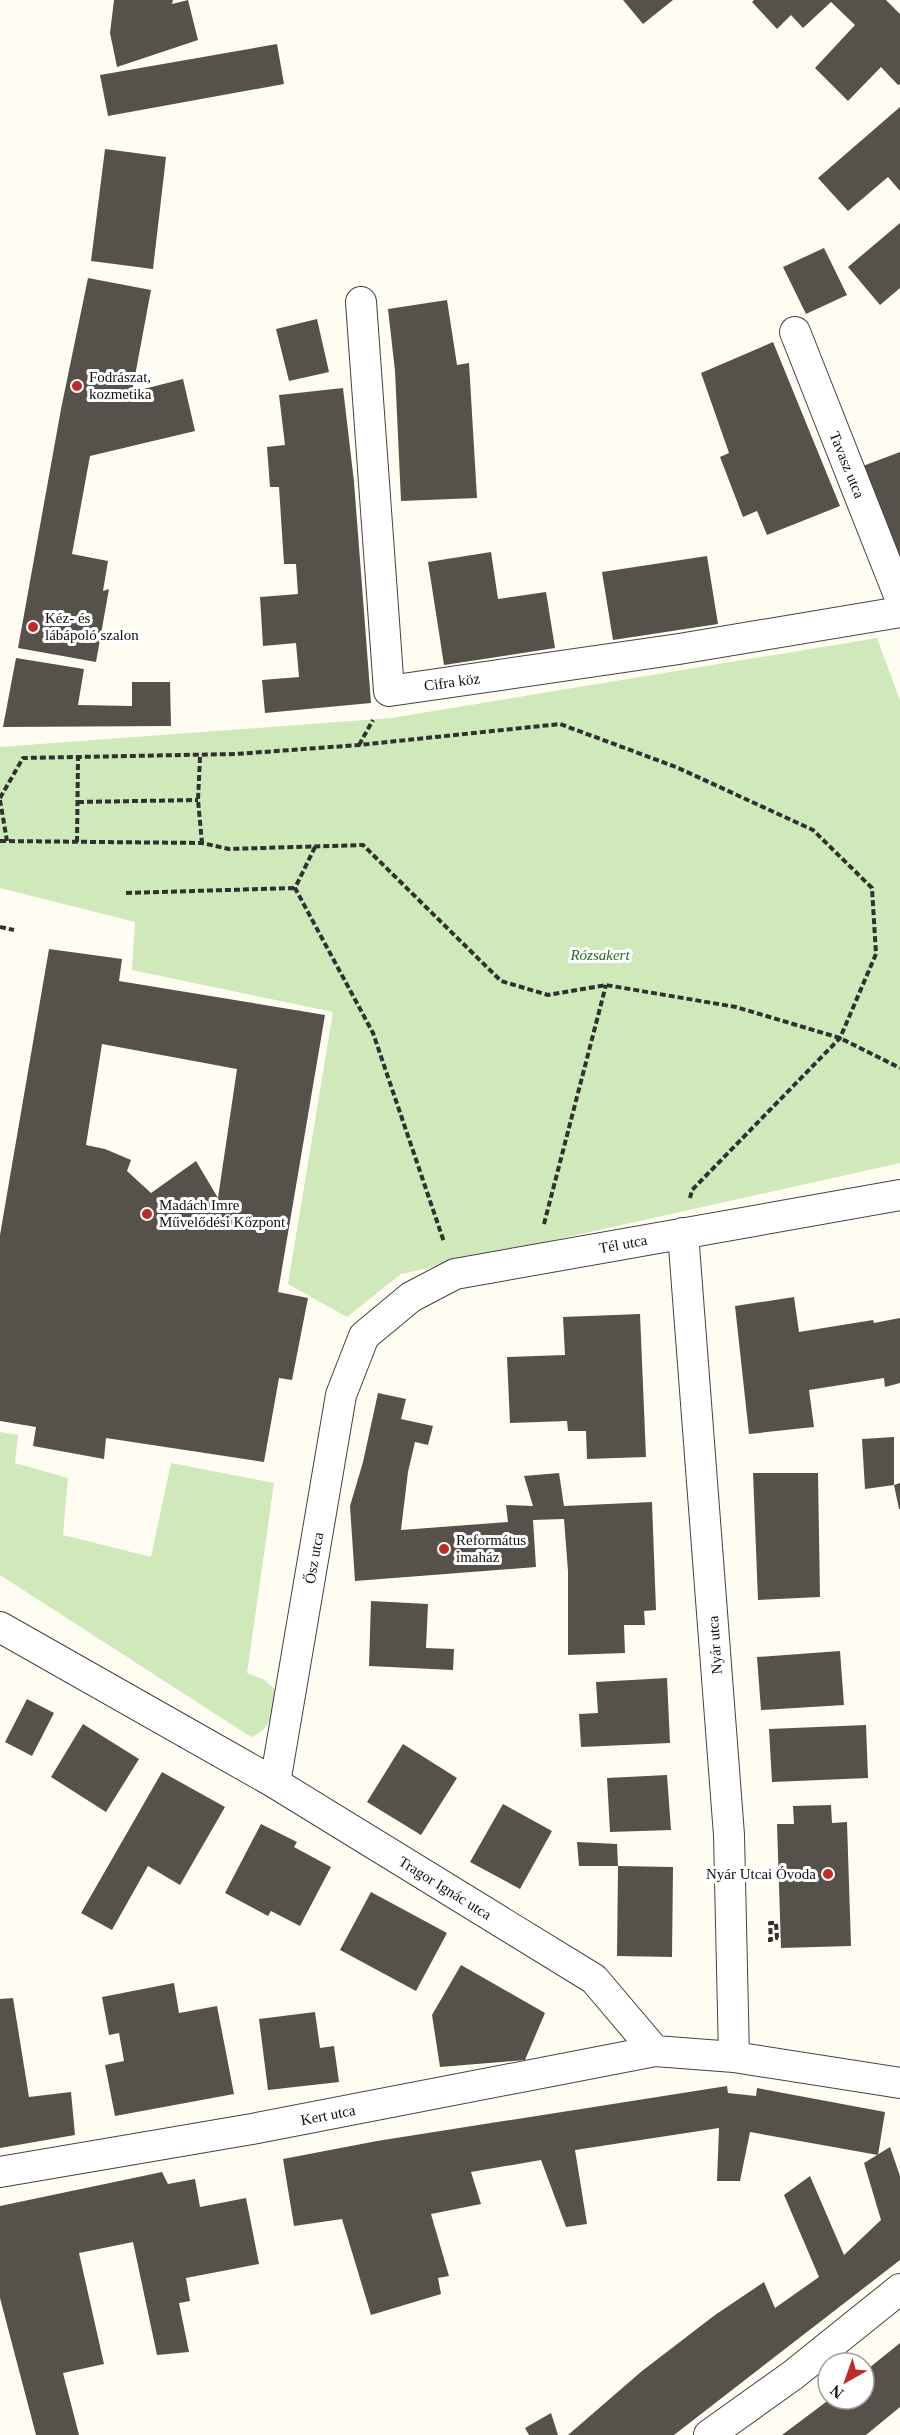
<svg xmlns="http://www.w3.org/2000/svg" width="900" height="2435" font-family="Georgia,serif">
<style>
.green{fill:#cfe9ba}
.building{fill:#57514b;fill-rule:evenodd}
.lines{fill:none;stroke-linecap:round;stroke-linejoin:round}
.minor-casing{stroke:#424242;stroke-width:32}
.path{stroke:#313131;stroke-width:4;stroke-dasharray:6 3;stroke-linecap:butt}
.minor{stroke:#fff;stroke-width:30}
.poi-dot{fill:#be2c27;stroke:#fff;stroke-width:2}
.labels{text-anchor:middle;dominant-baseline:central;stroke-width:6;stroke-linejoin:round;paint-order:stroke}
.poi-label{font-size:15px;fill:#0f0f0f;stroke:#fff;text-anchor:start}
.street-label{font-size:15px;fill:#0f0f0f;stroke:#fff}
.park-label{font-size:15px;font-style:italic;fill:#28671f;stroke:#fff}
</style>
<rect width="100%" height="100%" fill="#fffdf1"/>
<!-- green -->
<path class="green" d="M877 638 900 700V1163L401 1274 347 1317 288 1284 333 1012 132 970 135 922 0 888V747L391 718Z
M0 1432 18 1435 15 1463 68 1478 63 1535 151 1557 171 1463 274 1483 247 1673 263 1679 275 1689C272 1710 273 1729 251 1737L0 1575Z"/>
<!-- building -->
<path class="building" d="M114 0H173L172 4 188 0 198 40 117 67 110 33Z
M623 0H673L643 24Z
M754 0H886L900 14V84L898 85 881 67 848 101 815 68 855 25 831 2 803 28 791 15 777 29 752 2Z
M277 44 284 84 108 116 100 75Z
M900 107V191L888 177 848 211 818 178Z
M105 149 166 157 153 269 91 261Z
M900 223V288L880 305 848 267Z
M824 248 847 295 806 314 783 267Z
M88 278 151 290 132 392 183 379 195 431 90 456 72 554 108 561 103 591 109 589 96 662 18 648 61 409Z
M447 300 457 365 469 363 477 498 401 501 395 371 388 309Z
M317 319 329 372 289 381 276 329Z
M773 342 840 506 767 535 757 511 743 517 720 457 729 453 701 373Z
M343 388 354 482 371 703 265 713 262 680 299 677 296 643 263 646 260 597 298 594 296 564H284L279 487H270L267 447 285 445 279 395Z
M900 452V559L863 466Z
M491 552 498 599 546 592 555 648 444 665 428 562Z
M707 556 718 624 613 640 602 572Z
M16 658 84 669 78 705 132 706V682H170L171 726 3 727Z
M49 949 122 959 119 981 325 1015 278 1292 308 1298 292 1380 279 1378 264 1462 106 1438 104 1459 33 1446 36 1427 0 1421V1235ZM102 1044 237 1069 218 1198 196 1161 151 1193 127 1171 131 1160 105 1149 86 1145Z
M794 1297 799 1332 873 1320 874 1323 900 1318V1383L885 1387 884 1378 809 1390 814 1427 749 1434 735 1306Z
M640 1314 646 1457 587 1459 586 1431H568L567 1421 510 1423 507 1357 565 1355 563 1317Z
M378 1393 406 1399 401 1419 433 1426 428 1445 415 1442 408 1472 401 1530 508 1522 506 1505 533 1506 524 1476 559 1473 564 1506 652 1502 656 1610 644 1611 645 1625H624L625 1653 568 1655V1571L564 1519 533 1520 536 1567 355 1581 350 1506 363 1462Z
M894 1437V1485L865 1489 862 1439Z
M753 1473H818L820 1597 758 1600Z
M900 1483V1509H899L894 1485Z
M371 1601 428 1604 426 1648 454 1649 453 1670 369 1666Z
M840 1651 844 1705 761 1710 757 1657Z
M667 1678 670 1743 581 1747 579 1714 598 1713 596 1682Z
M27 1699 54 1713 32 1756 5 1742Z
M83 1724 139 1759 106 1812 51 1777Z
M866 1725 868 1778 772 1782 769 1729Z
M403 1744 457 1778 421 1835 367 1802Z
M162 1772 225 1807 180 1885 148 1866 112 1930 81 1913Z
M667 1775 671 1830 610 1832 607 1778Z
M503 1804 552 1831 520 1889 470 1862Z
M831 1805 832 1823 847 1822 851 1946 781 1948 777 1824H794L793 1806Z
M261 1824 297 1842 294 1847 331 1867 300 1926 271 1911 268 1916 225 1893Z
M577 1842 617 1844 618 1866H579Z
M618 1866 673 1867 672 1957 617 1956Z
M371 1892 447 1933 416 1991 340 1950Z
M461 1965 545 2013 525 2060 440 2067 432 2015Z
M174 1983 179 2013 217 2006 234 2094 115 2116 105 2065 124 2061 119 2033 109 2035 102 1997Z
M13 1998 29 2097 71 2092 75 2135 0 2148V1999Z
M315 2012 320 2048 334 2046 339 2082 268 2090 259 2019Z
M727 2086 728 2093 756 2096 757 2088 885 2112 878 2155 750 2132 740 2181H717L719 2128 575 2150 587 2224 566 2227 541 2160 471 2172 481 2204 431 2214 449 2276 438 2278 441 2294 371 2315 342 2219 294 2226 283 2159 377 2141Z
M890 2147 900 2176V2260L674 2435H568L642 2371 715 2315 764 2282 775 2308 819 2277 784 2195 810 2176 844 2255 881 2220 864 2163Z
M162 2172 168 2184 195 2179 200 2207 246 2198 259 2264 186 2278 190 2301 179 2303 189 2352 157 2355 133 2242 79 2253 104 2364 63 2373 79 2435H36L0 2298V2206Z
M900 2343V2407L866 2435H782L830 2399H864V2372Z
M551 2413 558 2435H529L525 2428Z"/>
<g class="lines">
<!-- minor casing -->
<g class="minor-casing">
<path id="minor" d="M361 302 389 691 679 649 900 612
M795 332 900 598
M683 1233 729 1835 734 2057
M0 1627 275 1783 594 1979 655 2051 734 2057 900 2083
M275 1783 341 1395 364 1336 411 1297 455 1274 900 1195
M0 2172 252 2129 655 2051
M709 2435 793 2375 900 2289"/>
</g>
<!-- path -->
<path class="path" d="M359 745 373 720
M200 757 198 800 202 843
M0 798 23 758 236 754 359 745 560 724 676 767 813 830 872 888 876 954 840 1038 692 1190 690 1198
M0 800 7 841
M78 802 198 800
M0 841 202 843 229 849 363 845 501 981 548 995 606 985 736 1007 840 1038 900 1068
M77 842 78 757
M315 847 295 888 373 1033 444 1242
M126 893 295 888
M0 927 14 930
M544 1224 606 985
M768 1940H771L770 1923H776L777 1938H780"/>
<!-- minor -->
<use href="#minor" class="minor"/>
</g>
<!-- markers -->
<g class="poi-dot">
<circle cx="77" cy="386" r="6"/>
<circle cx="33" cy="627" r="6"/>
<circle cx="147" cy="1214" r="6"/>
<circle cx="444" cy="1549" r="6"/>
<circle cx="828" cy="1874" r="6"/>
</g>
<g class="labels">
<!-- poi labels -->
<g class="poi-label">
<text x="89" y="377">Fodrászat,<tspan x="89" dy="17">kozmetika</tspan></text>
<text x="45" y="618">Kéz- és<tspan x="45" dy="17">lábápoló szalon</tspan></text>
<text x="159" y="1205">Madách Imre<tspan x="159" dy="17">Művelődési Központ</tspan></text>
<text x="456" y="1540">Református<tspan x="456" dy="17">imaház</tspan></text>
<text x="816" y="1874" text-anchor="end">Nyár Utcai Óvoda</text>
</g>
<!-- street labels -->
<g class="street-label">
<text transform="translate(847 465) rotate(68)">Tavasz utca</text>
<text transform="translate(452 682) rotate(-8)">Cifra köz</text>
<text transform="translate(623 1244) rotate(-10)">Tél utca</text>
<text transform="translate(314 1558) rotate(-80)">Ősz utca</text>
<text transform="translate(715 1645) rotate(-94)">Nyár utca</text>
<text transform="translate(445 1888) rotate(32)">Tragor Ignác utca</text>
<text transform="translate(328 2115) rotate(-11)">Kert utca</text>
</g>
<!-- park labels -->
<g class="park-label">
<text x="600" y="955">Rózsakert</text>
</g>
</g>
<!-- north arrow -->
<g transform="translate(846 2381) rotate(220)"><circle r="28" fill="#ffffff" stroke="#9f9f9f" stroke-width="1.5"/>
<path d="M0-4.5L10 22L0 15L-10 22Z" fill="#be2c27"/>
<text y="-9" font-size="16" font-weight="bold" text-anchor="middle" fill="#0f0f0f">N</text>
</g>
</svg>
